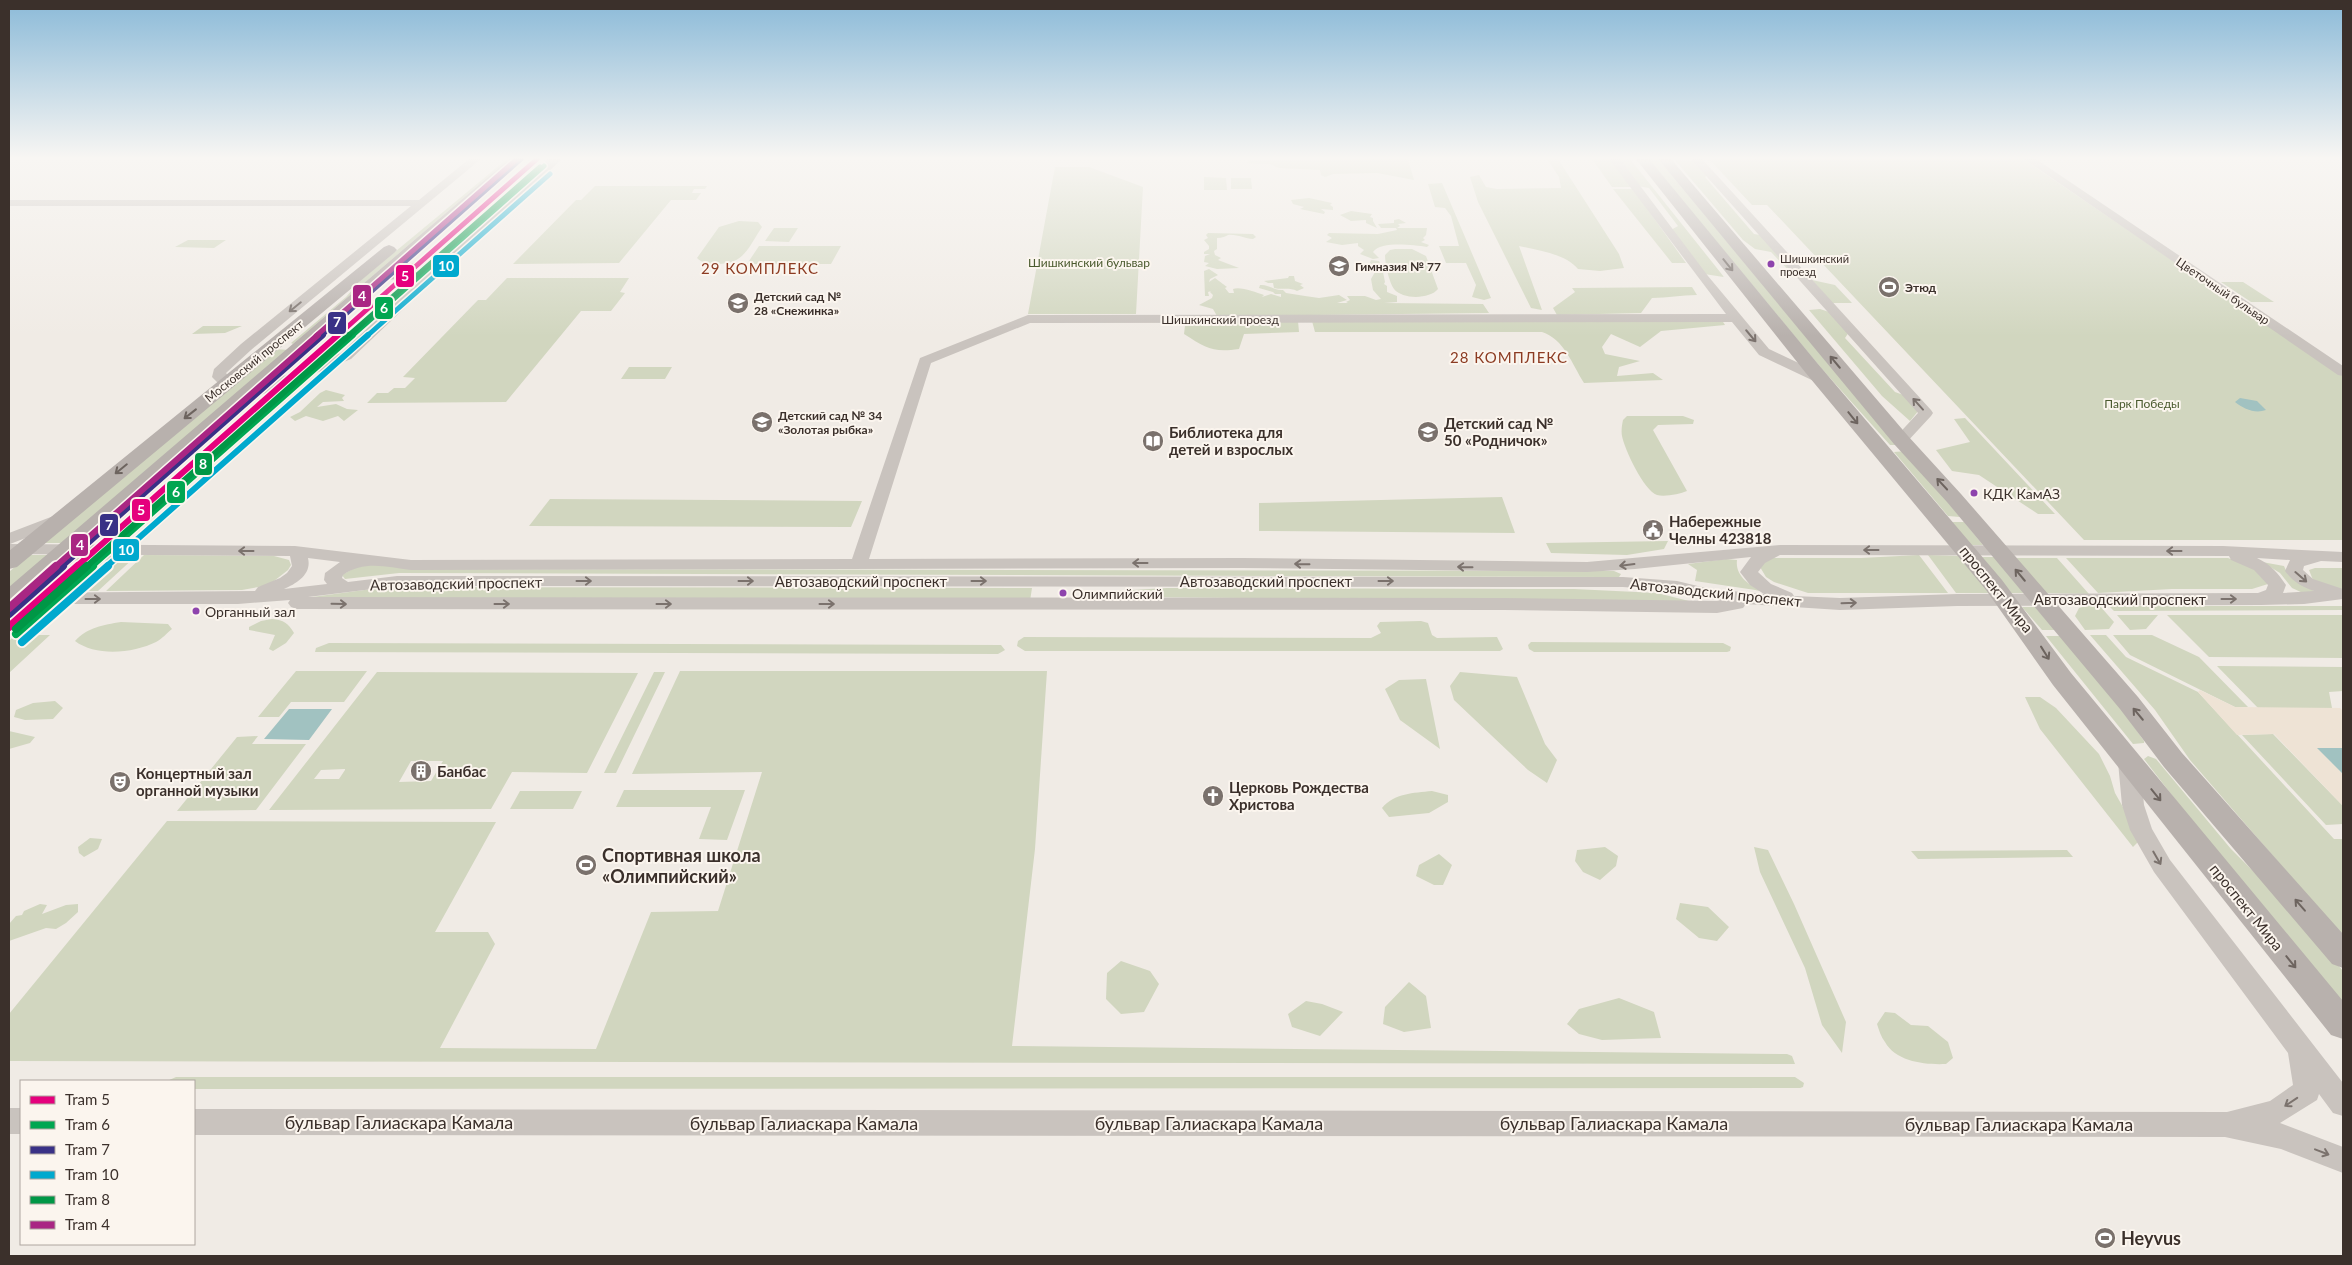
<svg xmlns="http://www.w3.org/2000/svg" width="2352" height="1265" font-family="Lato,sans-serif">
<style>
.green{fill:#d1d6bf;fill-rule:evenodd}
.plaza{fill:#eee3d5}
.water{fill:#a1c2c1}
.lines{fill:none;stroke-linecap:round;stroke-linejoin:round}
.minor{fill:#c9c3be;fill-rule:evenodd}
.major{fill:#b8b1ad;fill-rule:evenodd}
.tram-1-far2-casing{stroke:#fbf5ee;stroke-width:8}
.tram-1-far1-casing{stroke:#fbf5ee;stroke-width:9}
.tram-1-casing{stroke:#fbf5ee;stroke-width:12}
.tram-2-far2-casing{stroke:#fbf5ee;stroke-width:8}
.tram-2-far1-casing{stroke:#fbf5ee;stroke-width:9}
.tram-2-casing{stroke:#fbf5ee;stroke-width:12}
.tram-3-far2-casing{stroke:#fbf5ee;stroke-width:8}
.tram-3-far1-casing{stroke:#fbf5ee;stroke-width:9}
.tram-3-casing{stroke:#fbf5ee;stroke-width:12}
.tram-4-far2-casing{stroke:#fbf5ee;stroke-width:8}
.tram-4-far1-casing{stroke:#fbf5ee;stroke-width:9}
.tram-4-casing{stroke:#fbf5ee;stroke-width:12}
.tram-5-far2-casing{stroke:#fbf5ee;stroke-width:8}
.tram-5-far1-casing{stroke:#fbf5ee;stroke-width:9}
.tram-5-casing{stroke:#fbf5ee;stroke-width:12}
.tram-6-far2-casing{stroke:#fbf5ee;stroke-width:8}
.tram-6-far1-casing{stroke:#fbf5ee;stroke-width:9}
.tram-6-casing{stroke:#fbf5ee;stroke-width:12}
.tram-1-far2{stroke:#e5007d;stroke-width:5}
.tram-1-far1{stroke:#e5007d;stroke-width:6}
.tram-1{stroke:#e5007d;stroke-width:8}
.tram-2-far2{stroke:#00a651;stroke-width:5}
.tram-2-far1{stroke:#00a651;stroke-width:6}
.tram-2{stroke:#00a651;stroke-width:8}
.tram-3-far2{stroke:#393186;stroke-width:5}
.tram-3-far1{stroke:#393186;stroke-width:6}
.tram-3{stroke:#393186;stroke-width:8}
.tram-4-far2{stroke:#00a9ce;stroke-width:5}
.tram-4-far1{stroke:#00a9ce;stroke-width:6}
.tram-4{stroke:#00a9ce;stroke-width:8}
.tram-5-far2{stroke:#009746;stroke-width:5}
.tram-5-far1{stroke:#009746;stroke-width:6}
.tram-5{stroke:#009746;stroke-width:8}
.tram-6-far2{stroke:#a92683;stroke-width:5}
.tram-6-far1{stroke:#a92683;stroke-width:6}
.tram-6{stroke:#a92683;stroke-width:8}
.oneway{stroke:#6d645f}
.oneway2{stroke:#7b726d}
.bus-dot{fill:#8e44ad;stroke:#fbf5ee;stroke-width:2}
.labels{text-anchor:middle;dominant-baseline:central;stroke-width:4;stroke-linejoin:round;paint-order:stroke}
.far-bus-label{font-size:11px;fill:#3b302b;stroke:#fbf5ee;text-anchor:start}
.far-park-label{font-size:12px;fill:#4a5a2e;stroke:#fbf5ee}
.far-poi-label{font-size:12px;font-weight:bold;fill:#3b302b;stroke:#fbf5ee;text-anchor:start}
.far-street-label{font-size:12px;fill:#3b302b;stroke:#fbf5ee}
.bus-label{font-size:14px;fill:#3b302b;stroke:#fbf5ee;text-anchor:start}
.far-quarter-label{font-size:15px;letter-spacing:1px;fill:#8c3b22;stroke:#fbf5ee}
.poi-label{font-size:15px;font-weight:bold;fill:#3b302b;stroke:#fbf5ee;text-anchor:start}
.street-label{font-size:15px;fill:#3b302b;stroke:#fbf5ee}
.near-poi-label{font-size:18px;font-weight:bold;fill:#3b302b;stroke:#fbf5ee;text-anchor:start}
.near-street-label{font-size:18px;fill:#3b302b;stroke:#fbf5ee}
.line-badge{stroke:#fbf5ee;stroke-width:2}
.badge-label{font-size:14px;text-anchor:middle;font-weight:bold;fill:#fff}
</style>
<rect width="100%" height="100%" fill="#f0ebe5"/>
<!-- green -->
<path class="green" d="M507 159H509L293 344 291 343 346 297 361 280Z
M1374 159H1408L1414 180 1377 173 1333 174 1325 177 1321 175 1320 170 1279 168 1270 164 1245 163 1252 160Z
M1547 159H1558L1619 254 1624 268 1600 271 1578 269C1566 254 1537 250 1519 246L1542 310 1531 308 1478 202 1470 177 1479 175 1486 187 1497 189 1561 188 1559 177Z
M1592 159H1611L1632 187H1612Z
M1621 159H1630L1724 277 1704 274 1671 230 1678 226 1649 188 1637 186 1617 161Z
M1648 159H1658L1896 445H1890L1822 369Z
M1674 159 1698 162 1710 174 1705 177 1754 234 1766 236 1801 276H1794L1771 252 1755 249 1743 240Z
M1709 159H2023L2343 376V540H2084L1767 205H1752Z
M1055 167H1089L1143 187 1136 314H1028Z
M1204 177 1226 178 1227 190H1204Z
M1231 178H1251L1252 189H1231Z
M1442 183 1491 298 1484 300 1472 297 1476 285 1466 263H1446L1439 246H1459L1451 216 1445 208 1435 207 1428 184Z
M595 186H707L705 189H694L692 193H701L696 200H671L619 263 513 264 576 200H581Z
M1613 189H1633L1686 263H1672Z
M1309 198 1332 203 1330 205 1333 207V210L1321 209 1325 212 1324 214 1300 209 1304 207 1293 204 1291 200Z
M1351 211 1372 214 1370 217 1373 218V221L1377 228 1366 223V220L1351 221 1340 215Z
M1399 219 1406 223 1398 224 1400 226 1397 228H1427L1426 235 1423 238 1425 240 1421 242 1429 245 1427 247C1412 245 1381 241 1373 252L1379 258 1373 259 1360 254 1364 250 1358 246V243L1342 245 1326 242 1332 238 1327 235 1329 233 1378 234 1397 230 1396 228H1381L1378 224 1394 223V220Z
M739 221 758 222 762 227C748 248 744 265 715 264 708 264 702 263 697 258L719 227Z
M774 228H798L789 242 765 241Z
M1208 233 1253 234 1256 237 1253 239C1245 239 1237 234 1228 235 1226 236 1222 238 1217 238V249L1214 251 1215 255 1221 258 1218 260 1239 268 1217 269 1205 266 1209 263 1204 262 1205 256 1210 254H1204V252L1209 249V246L1204 240 1208 238 1206 235Z
M188 240H226L214 248 175 247Z
M759 246H841L831 264H747Z
M1395 249H1412L1426 256 1438 289C1430 299 1403 300 1394 289 1389 282 1385 264 1385 255L1390 250Z
M1371 260 1379 261 1382 268 1380 271 1383 272 1385 282 1384 284 1387 286V292L1397 296V302L1384 303 1483 304 1489 313 1217 316 1213 309 1199 305 1212 298 1213 295 1210 292 1211 291 1208 292 1209 296H1205L1204 271 1209 269 1218 275 1210 279 1209 282 1215 278 1227 287 1225 288 1229 293H1234L1233 289C1240 286 1255 292 1264 295L1262 297 1271 294 1281 297V294H1275L1273 292 1259 288 1260 285C1269 284 1274 291 1283 290L1286 293 1305 296 1319 298 1339 295 1347 300 1337 303H1348L1346 302 1350 300 1347 296H1365L1376 300 1381 299 1373 290 1371 279 1375 272 1368 267Z
M1289 276H1294L1295 281 1303 284 1300 285 1304 288 1297 291C1290 287 1282 290 1274 288L1273 283H1268L1264 281 1288 278Z
M507 278H629L620 292 625 293 611 311H581L506 402 367 403 377 393H388L394 388H405L415 378 403 377 478 300H486Z
M1812 280 1835 285 1852 303H1832Z
M2221 282H2243L2274 302H2251Z
M1692 287 1697 295C1681 295 1668 298 1652 298L1641 313 1557 315 1553 308 1575 292 1572 288Z
M1820 309 1832 313 1849 332 1845 338 1895 392 1909 397 1919 410 1910 421 1882 396 1809 310Z
M1720 317 1725 325 1661 331 1640 347 1611 334 1602 347 1605 354 1640 361 1619 367 1617 376 1653 373 1663 380 1584 383C1572 364 1564 339 1542 332H1315L1312 321Z
M1201 321H1298L1299 332 1244 334 1239 349C1213 353 1206 348 1184 334L1185 326Z
M203 326H242L225 333 192 334Z
M274 349 289 350 63 543H43Z
M629 367H672L665 379H621Z
M326 390 345 395 342 398 344 401 323 402 317 407 336 404 347 409 358 410 344 421 338 416 323 421 306 416 295 421 290 417 300 412 320 393Z
M1627 416H1683L1694 420 1693 424 1658 425 1653 430 1687 491C1680 494 1665 497 1657 495 1644 491 1624 448 1622 436 1621 431 1622 425 1623 420Z
M1965 418 2055 514H2038L1979 475 1952 471 1936 450 1970 442 1954 419Z
M1906 451 1960 517 1948 516 1894 452Z
M1502 497 1515 533 1259 531V503Z
M550 499 862 501 851 527 529 526Z
M1952 522H1964L1983 545H1971Z
M1668 541 1664 549 1627 555 1551 553 1546 543Z
M28 555H49L9 590V572Z
M69 555 136 556 98 591H29Z
M144 555 274 556 289 560 291 565 288 570 274 581 264 586 242 590 106 591Z
M1919 555 1948 593H1808L1774 582 1766 577 1760 567 1761 563 1773 558H1861Z
M1928 555 1959 556 1990 593H1956Z
M1982 557H1994L2024 593H2011Z
M2016 558H2057L2089 594 2046 593Z
M2066 558H2228L2252 567 2268 584 2252 589H2172L2098 593Z
M1726 559 1737 560C1735 576 1749 585 1762 591L1695 581 1697 570 1688 564Z
M2262 562 2284 566C2289 580 2309 589 2322 594L2303 593 2292 588 2280 573Z
M363 563 424 569 1614 571 1621 574 1619 577H1605L399 573 345 579 342 575Z
M2315 568H2343V591L2313 580 2309 570Z
M387 587 1032 588 1030 601 297 599Z
M1167 588 1574 589 1657 593 1693 602 1126 597 1115 595V591Z
M2086 606H2100L2114 622 2109 629 2085 630 2075 616 2079 608Z
M2109 606H2343V610L2114 611Z
M2022 607H2035L2055 630H2042Z
M2117 615H2158L2146 629 2130 630Z
M2167 615H2343V658L2209 657Z
M272 619C284 620 288 623 294 633L286 643 273 651 269 649 275 635 249 630V627L261 621Z
M1421 621 1428 623 1432 635 1437 638 1497 637 1503 649 1500 651H1025L1017 646 1018 641 1024 637 1371 638 1381 633 1377 626 1380 622Z
M121 622 168 624 172 629C167 633 162 639 156 642 134 653 96 657 75 641 88 627 103 625 121 622Z
M15 635H50L9 673V641Z
M2090 635H2106L2126 657 2198 692 2334 839H2343V937L2190 760 2155 710Z
M2113 635H2152L2199 657 2248 707H2235L2130 655Z
M2046 636H2060L2118 704 2144 741V743L2133 744Z
M1531 642 1723 643 1731 647 1730 651 1727 652H1534L1529 649 1528 645Z
M329 643 1001 645 1005 650 998 654 315 652 316 648Z
M2217 666 2343 667V691L2329 692 2332 708H2258Z
M296 671H367L344 702H291L279 717H258Z
M680 671H1047L1035 849 1012 1046 1787 1054 1792 1056 1795 1064 9 1061V1014L167 821 496 822 435 932H488L495 944 440 1048 596 1049 651 912 718 911 762 772 632 774Z
M377 672 638 673 587 773 512 772 491 809 269 810ZM443 761 431 781 399 782 411 761ZM321 770 345 769V770L339 779H314Z
M654 672H665L616 773H604Z
M1460 672 1517 677 1545 744 1557 760 1547 783 1528 770 1454 700 1450 686Z
M1426 679 1440 749 1400 720 1385 689 1399 680Z
M2025 697H2040L2056 708 2099 754 2110 776 2115 793 2141 839 2133 847 2040 729Z
M55 701 63 708 53 719 25 720 14 717 16 710 33 703Z
M9 731 35 737 30 743 9 749Z
M2273 734 2343 806V824L2326 825 2242 735Z
M258 736 252 744H306L256 810 177 811 237 737Z
M2148 756 2156 759 2231 849 2287 905 2343 971V1007L2222 860 2144 759Z
M624 790H745L727 840 699 839 711 807H616Z
M520 791H582L573 809H510Z
M1432 791 1448 795V802L1429 813 1389 817 1382 808C1395 793 1413 793 1432 791Z
M90 838 102 839 98 849 84 857 79 853 78 847Z
M1605 847 1618 856 1616 866 1600 880 1583 872 1575 861 1577 850Z
M1754 847 1768 850 1794 904 1846 1022 1842 1053 1822 1025 1805 968 1760 872Z
M2067 850 2073 857 1918 859 1911 851Z
M1439 854 1452 865 1443 885H1434L1416 876 1419 865Z
M1680 903 1708 907 1729 927 1717 941 1699 938 1676 919Z
M40 904 47 905 42 914 66 905 78 904V912L66 923 56 929 46 928 9 941V924L16 916 22 915 24 911Z
M1121 961 1150 971 1159 984 1144 1012 1121 1014 1106 999 1107 973Z
M1409 982 1426 996 1431 1028 1404 1032 1383 1024 1385 1007Z
M1619 998 1654 1012 1661 1038 1602 1040 1579 1034 1567 1024 1579 1009Z
M1306 1001 1322 1004 1343 1012 1320 1036 1292 1027 1288 1014Z
M1885 1012 1895 1013 1911 1025 1928 1026 1948 1042 1953 1058 1946 1064C1926 1065 1896 1062 1885 1042 1881 1037 1879 1030 1877 1024Z
M176 1077H1795L1804 1083 1803 1087 1800 1088 194 1089V1081H167Z"/>
<!-- plaza -->
<path class="plaza" d="M2200 690 2235 707 2340 708 2343 711V748H2318L2343 774V806L2274 734 2237 735 2198 692Z"/>
<!-- water -->
<path class="water" d="M2240 398 2257 401 2266 410C2255 414 2244 409 2235 402Z
M289 709H332L309 740 264 739Z
M2317 748H2343V774Z"/>
<g class="lines">
<!-- minor -->
<path class="minor" d="M469 159H481L251 350 226 373 234 384 227 388 222 387 212 377 214 369 241 344 411 206H9V200H419Z
M1609 159H1620L1708 276 1769 349 1828 377 1830 380 1828 383H1818L1759 355 1732 322 1030 323 931 363 869 559 1242 558 1587 562 1780 545 2223 546 2343 552V562L2321 561 2304 566 2303 570 2313 579 2343 589V599L2304 604 2261 605 1957 606 1840 610 1746 604 1743 608 1717 613 1504 610 297 609 291 607 288 603 290 600 238 604H9V593L255 591 258 587 280 578 287 573 292 566 290 556 9 554V533L56 515 62 516 64 520 62 524 10 544 295 546 411 560 852 559 920 358 1028 315 1726 314ZM1780 555 2229 556 2231 560 2254 570 2268 585 2266 590 2258 593 1957 594 1840 598 1794 596 1792 593 1771 584 1758 572 1765 563ZM1751 557 1740 572 1750 585 1764 594 1710 589 1677 581 1623 577 397 576 348 582 342 578 343 575C364 560 387 567 411 570L1242 568 1587 572 1635 569ZM308 558 340 562 325 573 324 580 327 584 284 589C297 583 312 574 308 558ZM2257 558 2290 560 2285 571C2293 582 2302 587 2314 591L2283 593 2286 585C2278 573 2270 564 2257 558ZM397 586 1623 587 1677 591 1721 601 1504 598 308 597Z
M1691 159H1702L1931 410 1933 413 1931 416 1906 443H1896L1893 440 1918 413Z
M2024 159H2036L2343 366V376L2338 375Z
M455 249 461 253 459 256 351 359 246 401H236L234 398 236 395 341 353 451 250Z
M2129 755 2136 757 2140 762 2144 805 2152 829 2170 860 2343 1083V1116L2333 1113 2319 1094 2317 1100 2280 1123 2343 1147V1173L2281 1149 2225 1137 194 1135V1109L2227 1112 2270 1101 2293 1085 2288 1053 2154 872 2130 830 2122 805 2118 762 2122 757Z
M9 1108H21V1134H9Z"/>
<!-- major -->
<path class="major" d="M509 159H523L402 267 450 250 548 159H562L460 256 397 279 387 280 17 604 9 606V587Z
M1636 159H1649L1818 364 2002 580 2071 673 2343 1001V1039L2331 1035 2053 685 1986 590 1805 372Z
M1658 159H1671L1908 436 1961 494 2138 697 2182 753 2343 934V968L2332 964 2164 767 2120 709 1947 502 1894 444Z
M389 245 394 247 397 250 394 253 17 567 9 569V551L384 247Z"/>
<!-- tram-1-far2 casing -->
<g class="tram-1-far2-casing">
<path id="tram-1-far2" d="M337 336 537 159"/>
</g>
<!-- tram-1-far1 casing -->
<g class="tram-1-far1-casing">
<path id="tram-1-far1" d="M76 567 338 335"/>
</g>
<!-- tram-1 casing -->
<g class="tram-1-casing">
<path id="tram-1" d="M9 627 78 566"/>
</g>
<!-- tram-2-far2 casing -->
<g class="tram-2-far2-casing">
<path id="tram-2-far2" d="M352 336 544 166"/>
</g>
<!-- tram-2-far1 casing -->
<g class="tram-2-far1-casing">
<path id="tram-2-far1" d="M91 567 353 335"/>
</g>
<!-- tram-2 casing -->
<g class="tram-2-casing">
<path id="tram-2" d="M16 634 93 566"/>
</g>
<!-- tram-3-far2 casing -->
<g class="tram-3-far2-casing">
<path id="tram-3-far2" d="M321 336 521 159"/>
</g>
<!-- tram-3-far1 casing -->
<g class="tram-3-far1-casing">
<path id="tram-3-far1" d="M61 567 323 335"/>
</g>
<!-- tram-3 casing -->
<g class="tram-3-casing">
<path id="tram-3" d="M9 614 63 566"/>
</g>
<!-- tram-4-far2 casing -->
<g class="tram-4-far2-casing">
<path id="tram-4-far2" d="M367 336 550 174"/>
</g>
<!-- tram-4-far1 casing -->
<g class="tram-4-far1-casing">
<path id="tram-4-far1" d="M106 567 368 335"/>
</g>
<!-- tram-4 casing -->
<g class="tram-4-casing">
<path id="tram-4" d="M22 642 108 566"/>
</g>
<!-- tram-5-far2 casing -->
<g class="tram-5-far2-casing">
<path id="tram-5-far2" d="M348 336 540 167"/>
</g>
<!-- tram-5-far1 casing -->
<g class="tram-5-far1-casing">
<path id="tram-5-far1" d="M86 567 349 335"/>
</g>
<!-- tram-5 casing -->
<g class="tram-5-casing">
<path id="tram-5" d="M16 629 87 566"/>
</g>
<!-- tram-6-far2 casing -->
<g class="tram-6-far2-casing">
<path id="tram-6-far2" d="M316 336 517 159"/>
</g>
<!-- tram-6-far1 casing -->
<g class="tram-6-far1-casing">
<path id="tram-6-far1" d="M55 567 318 335"/>
</g>
<!-- tram-6 casing -->
<g class="tram-6-casing">
<path id="tram-6" d="M9 608 56 566"/>
</g>
<!-- tram-1-far2 -->
<use href="#tram-1-far2" class="tram-1-far2"/>
<!-- tram-1-far1 -->
<use href="#tram-1-far1" class="tram-1-far1"/>
<!-- tram-1 -->
<use href="#tram-1" class="tram-1"/>
<!-- tram-2-far2 -->
<use href="#tram-2-far2" class="tram-2-far2"/>
<!-- tram-2-far1 -->
<use href="#tram-2-far1" class="tram-2-far1"/>
<!-- tram-2 -->
<use href="#tram-2" class="tram-2"/>
<!-- tram-3-far2 -->
<use href="#tram-3-far2" class="tram-3-far2"/>
<!-- tram-3-far1 -->
<use href="#tram-3-far1" class="tram-3-far1"/>
<!-- tram-3 -->
<use href="#tram-3" class="tram-3"/>
<!-- tram-4-far2 -->
<use href="#tram-4-far2" class="tram-4-far2"/>
<!-- tram-4-far1 -->
<use href="#tram-4-far1" class="tram-4-far1"/>
<!-- tram-4 -->
<use href="#tram-4" class="tram-4"/>
<!-- tram-5-far2 -->
<use href="#tram-5-far2" class="tram-5-far2"/>
<!-- tram-5-far1 -->
<use href="#tram-5-far1" class="tram-5-far1"/>
<!-- tram-5 -->
<use href="#tram-5" class="tram-5"/>
<!-- tram-6-far2 -->
<use href="#tram-6-far2" class="tram-6-far2"/>
<!-- tram-6-far1 -->
<use href="#tram-6-far1" class="tram-6-far1"/>
<!-- tram-6 -->
<use href="#tram-6" class="tram-6"/>
</g>
<!-- one-way arrows -->
<defs><path id="oneway-shaft" d="M-6 0H5M1.5-3L5.5 0L1.5 3" fill="none" stroke-width="1.6" stroke-linecap="round" stroke-linejoin="round" transform="scale(1.25)"/></defs>
<g class="oneway">
<use href="#oneway-shaft" transform="translate(1728 265) rotate(51)"/>
<use href="#oneway-shaft" transform="translate(1835 362) rotate(-130)"/>
<use href="#oneway-shaft" transform="translate(190 414) rotate(142)"/>
<use href="#oneway-shaft" transform="translate(1853 418) rotate(51)"/>
<use href="#oneway-shaft" transform="translate(121 469) rotate(141)"/>
<use href="#oneway-shaft" transform="translate(1942 484) rotate(-133)"/>
<use href="#oneway-shaft" transform="translate(2020 575) rotate(-130)"/>
<use href="#oneway-shaft" transform="translate(2045 653) rotate(58)"/>
<use href="#oneway-shaft" transform="translate(2138 714) rotate(-130)"/>
<use href="#oneway-shaft" transform="translate(2156 795) rotate(51)"/>
<use href="#oneway-shaft" transform="translate(2300 905) rotate(-131)"/>
<use href="#oneway-shaft" transform="translate(2291 962) rotate(51)"/>
</g>
<g class="oneway2">
<use href="#oneway-shaft" transform="translate(295 307) rotate(141)"/>
<use href="#oneway-shaft" transform="translate(1751 336) rotate(50)"/>
<use href="#oneway-shaft" transform="translate(1918 404) rotate(-132)"/>
<use href="#oneway-shaft" transform="translate(1871 550) rotate(-180)"/>
<use href="#oneway-shaft" transform="translate(246 551) rotate(-180)"/>
<use href="#oneway-shaft" transform="translate(2174 551) rotate(-180)"/>
<use href="#oneway-shaft" transform="translate(1140 563) rotate(-180)"/>
<use href="#oneway-shaft" transform="translate(1302 564) rotate(-179)"/>
<use href="#oneway-shaft" transform="translate(1627 565) rotate(173)"/>
<use href="#oneway-shaft" transform="translate(1465 567) rotate(-179)"/>
<use href="#oneway-shaft" transform="translate(2301 577) rotate(41)"/>
<use href="#oneway-shaft" transform="translate(584 581)"/>
<use href="#oneway-shaft" transform="translate(746 581)"/>
<use href="#oneway-shaft" transform="translate(979 581)"/>
<use href="#oneway-shaft" transform="translate(1386 581)"/>
<use href="#oneway-shaft" transform="translate(93 599)"/>
<use href="#oneway-shaft" transform="translate(2229 599)"/>
<use href="#oneway-shaft" transform="translate(1849 603) rotate(-2)"/>
<use href="#oneway-shaft" transform="translate(339 604) rotate(1)"/>
<use href="#oneway-shaft" transform="translate(502 604)"/>
<use href="#oneway-shaft" transform="translate(664 604)"/>
<use href="#oneway-shaft" transform="translate(827 604)"/>
<use href="#oneway-shaft" transform="translate(2157 858) rotate(60)"/>
<use href="#oneway-shaft" transform="translate(2291 1102) rotate(146)"/>
<use href="#oneway-shaft" transform="translate(2322 1152) rotate(21)"/>
</g>
<!-- sky -->
<linearGradient id="sky" x2="0" y2="1"><stop stop-color="#8bbad8"/><stop offset="0.47" stop-color="#f8f6f3"/><stop offset="1" stop-color="#f8f6f3" stop-opacity="0"/></linearGradient>
<rect width="2352" height="336" fill="url(#sky)"/>
<!-- icons -->
<defs>
<g id="school-disc" transform="scale(1.125)"><circle r="9.5" fill="#7a716c" stroke="#fbf5ee"/><path d="M0-5L7-2L0 1L-7-2ZM-4 1L0 2.5L4 1V4Q0 6-4 4Z" fill="#fff"/></g>
<g id="stadium-disc" transform="scale(1.125)"><circle r="9.5" fill="#7a716c" stroke="#fbf5ee"/><path d="M0-5a6.5 5 0 1 0 0 10a6.5 5 0 1 0 0-10ZM-3.5-1.8h7v3.6h-7Z" fill="#fff"/></g>
<g id="library-disc" transform="scale(1.125)"><circle r="9.5" fill="#7a716c" stroke="#fbf5ee"/><path d="M-6-4Q-3-5.5-.7-3.5V5Q-3 3-6 4ZM6-4Q3-5.5 .7-3.5V5Q3 3 6 4Z" fill="#fff"/></g>
<g id="civic-disc" transform="scale(1.125)"><circle r="9.5" fill="#7a716c" stroke="#fbf5ee"/><path d="M-.6-6.5H3V-4.5H.6V-3L4-1V1h2V6H-6V1h2V-1L-.6-3ZM-1.2 2.5V6h2.4V2.5Z" fill="#fff"/></g>
<g id="building-disc" transform="scale(1.125)"><circle r="9.5" fill="#7a716c" stroke="#fbf5ee"/><path d="M-4-6H4V6H1V3H-1V6H-4ZM-2.5-4.3h1.7v1.8h-1.7ZM.8-4.3h1.7v1.8H.8ZM-2.5-1h1.7V.8h-1.7ZM.8-1h1.7V.8H.8Z" fill="#fff"/></g>
<g id="theatre-disc" transform="scale(1.125)"><circle r="9.5" fill="#7a716c" stroke="#fbf5ee"/><path d="M-5-5.5Q0-4 5-5.5V0Q5 5 0 6Q-5 5-5 0ZM-3.3-2.5H-1v1.5H-3.3ZM1-2.5H3.3v1.5H1ZM-2.8 1Q0 5.5 2.8 1Z" fill="#fff"/></g>
<g id="church-disc" transform="scale(1.125)"><circle r="9.5" fill="#7a716c" stroke="#fbf5ee"/><path d="M-1.2-6h2.4v3.5h3.3v2.4h-3.3V6h-2.4V-.1h-3.3v-2.4h3.3Z" fill="#fff"/></g>
</defs>
<g fill-rule="evenodd">
<use href="#school-disc" x="1339" y="266"/>
<use href="#stadium-disc" x="1889" y="287"/>
<use href="#school-disc" x="738" y="303"/>
<use href="#school-disc" x="762" y="422"/>
<use href="#school-disc" x="1428" y="432"/>
<use href="#library-disc" x="1153" y="441"/>
<use href="#civic-disc" x="1653" y="530"/>
<use href="#building-disc" x="421" y="771"/>
<use href="#theatre-disc" x="120" y="782"/>
<use href="#church-disc" x="1213" y="796"/>
<use href="#stadium-disc" x="586" y="865"/>
<use href="#stadium-disc" x="2105" y="1238"/>
</g>
<!-- markers -->
<g class="bus-dot">
<circle cx="1771" cy="264" r="4.5"/>
<circle cx="1974" cy="493" r="4.5"/>
<circle cx="1063" cy="593" r="4.5"/>
<circle cx="196" cy="611" r="4.5"/>
</g>
<g class="labels">
<!-- far-bus labels -->
<g class="far-bus-label">
<text x="1780" y="258">Шишкинский<tspan x="1780" dy="13">проезд</tspan></text>
</g>
<!-- far-park labels -->
<g class="far-park-label">
<text x="1089" y="262">Шишкинский бульвар</text>
<text x="2142" y="403">Парк Победы</text>
</g>
<!-- far-poi labels -->
<g class="far-poi-label">
<text x="1355" y="266">Гимназия № 77</text>
<text x="1905" y="287">Этюд</text>
<text x="754" y="296">Детский сад №<tspan x="754" dy="14">28 «Снежинка»</tspan></text>
<text x="778" y="415">Детский сад № 34<tspan x="778" dy="14">«Золотая рыбка»</tspan></text>
</g>
<!-- far-street labels -->
<g class="far-street-label">
<text transform="translate(2223 291) rotate(34)">Цветочный бульвар</text>
<text x="1220" y="319">Шишкинский проезд</text>
<text transform="translate(254 361) rotate(-39)">Московский проспект</text>
</g>
<!-- bus labels -->
<g class="bus-label">
<text x="1983" y="493">КДК КамАЗ</text>
<text x="1072" y="593">Олимпийский</text>
<text x="205" y="611">Органный зал</text>
</g>
<!-- far-quarter labels -->
<g class="far-quarter-label">
<text x="760" y="268">29 КОМПЛЕКС</text>
<text x="1509" y="357">28 КОМПЛЕКС</text>
</g>
<!-- poi labels -->
<g class="poi-label">
<text x="1444" y="423">Детский сад №<tspan x="1444" dy="17">50 «Родничок»</tspan></text>
<text x="1169" y="432">Библиотека для<tspan x="1169" dy="17">детей и взрослых</tspan></text>
<text x="1669" y="521">Набережные<tspan x="1669" dy="17">Челны 423818</tspan></text>
<text x="437" y="771">Банбас</text>
<text x="136" y="773">Концертный зал<tspan x="136" dy="17">органной музыки</tspan></text>
<text x="1229" y="787">Церковь Рождества<tspan x="1229" dy="17">Христова</tspan></text>
</g>
<!-- street labels -->
<g class="street-label">
<text x="861" y="581">Автозаводский проспект</text>
<text x="1266" y="581">Автозаводский проспект</text>
<text transform="translate(456 583) rotate(-1)">Автозаводский проспект</text>
<text transform="translate(1997 589) rotate(51)">проспект Мира</text>
<text transform="translate(1716 592) rotate(6)">Автозаводский проспект</text>
<text x="2120" y="599">Автозаводский проспект</text>
<text transform="translate(2247 907) rotate(51)">проспект Мира</text>
</g>
<!-- near-poi labels -->
<g class="near-poi-label">
<text x="602" y="855">Спортивная школа<tspan x="602" dy="21">«Олимпийский»</tspan></text>
<text x="2121" y="1238">Heyvus</text>
</g>
<!-- near-street labels -->
<g class="near-street-label">
<text x="399" y="1122">бульвар Галиаскара Камала</text>
<text x="804" y="1123">бульвар Галиаскара Камала</text>
<text x="1209" y="1123">бульвар Галиаскара Камала</text>
<text x="1614" y="1123">бульвар Галиаскара Камала</text>
<text x="2019" y="1124">бульвар Галиаскара Камала</text>
</g>
</g>
<g class="line-badge">
<rect x="432" y="254" width="28" height="24" rx="5" fill="#00a9ce"/>
<rect x="395" y="264" width="20" height="24" rx="5" fill="#e5007d"/>
<rect x="352" y="284" width="20" height="24" rx="5" fill="#a92683"/>
<rect x="374" y="296" width="20" height="24" rx="5" fill="#00a651"/>
<rect x="327" y="311" width="20" height="24" rx="5" fill="#393186"/>
<rect x="194" y="452" width="19" height="24" rx="5" fill="#009746"/>
<rect x="166" y="480" width="20" height="24" rx="5" fill="#00a651"/>
<rect x="131" y="498" width="20" height="24" rx="5" fill="#e5007d"/>
<rect x="99" y="513" width="20" height="24" rx="5" fill="#393186"/>
<rect x="70" y="533" width="19" height="24" rx="5" fill="#a92683"/>
<rect x="112" y="538" width="28" height="24" rx="5" fill="#00a9ce"/>
</g>
<g class="badge-label">
<text x="446" y="271">10</text>
<text x="405" y="281">5</text>
<text x="362" y="301">4</text>
<text x="384" y="313">6</text>
<text x="337" y="327">7</text>
<text x="203" y="469">8</text>
<text x="176" y="497">6</text>
<text x="141" y="515">5</text>
<text x="109" y="530">7</text>
<text x="80" y="550">4</text>
<text x="126" y="555">10</text>
</g>
<!-- border -->
<rect width="2352" height="1265" fill="none" stroke="#3b302b" stroke-width="20"/>
<!-- legend -->
<rect x="20" y="1080" width="175" height="165" fill="#fbf5ee" stroke="#aea6a0"/>
<rect x="30" y="1096" width="25" height="8" fill="#e5007d" stroke="#aea6a0"/>
<text x="65" y="1105" font-size="15" fill="#3b302b">Tram 5</text>
<rect x="30" y="1121" width="25" height="8" fill="#00a651" stroke="#aea6a0"/>
<text x="65" y="1130" font-size="15" fill="#3b302b">Tram 6</text>
<rect x="30" y="1146" width="25" height="8" fill="#393186" stroke="#aea6a0"/>
<text x="65" y="1155" font-size="15" fill="#3b302b">Tram 7</text>
<rect x="30" y="1171" width="25" height="8" fill="#00a9ce" stroke="#aea6a0"/>
<text x="65" y="1180" font-size="15" fill="#3b302b">Tram 10</text>
<rect x="30" y="1196" width="25" height="8" fill="#009746" stroke="#aea6a0"/>
<text x="65" y="1205" font-size="15" fill="#3b302b">Tram 8</text>
<rect x="30" y="1221" width="25" height="8" fill="#a92683" stroke="#aea6a0"/>
<text x="65" y="1230" font-size="15" fill="#3b302b">Tram 4</text>
</svg>
